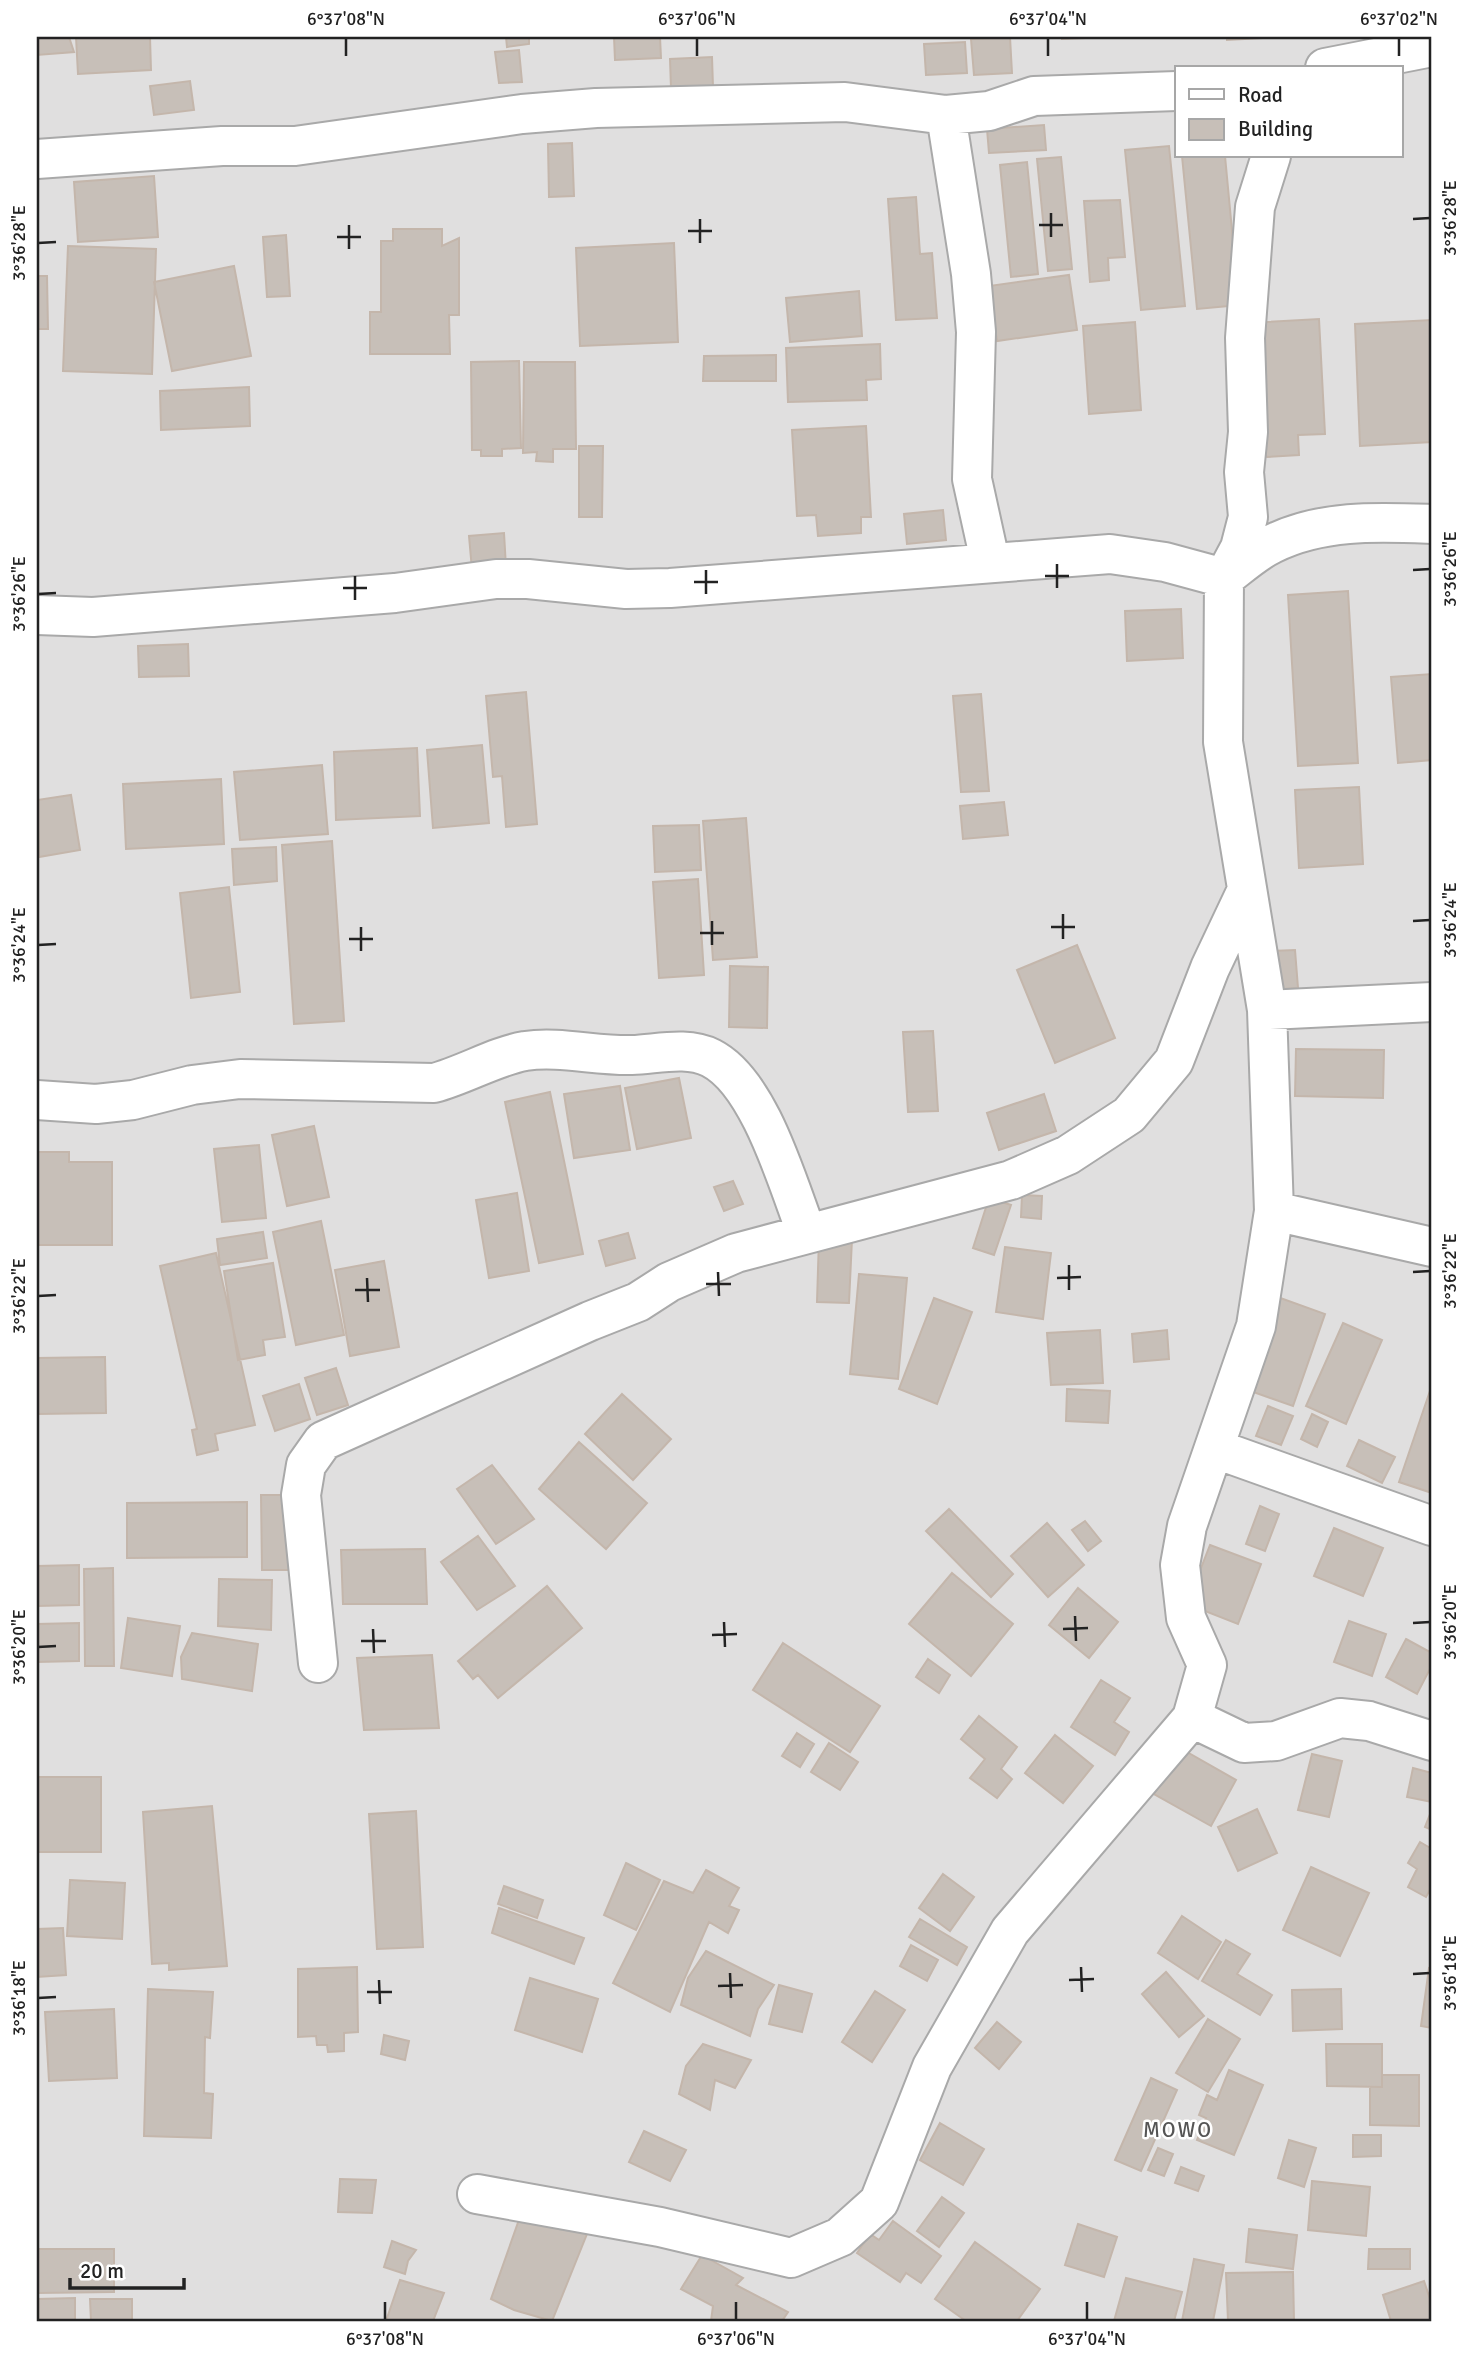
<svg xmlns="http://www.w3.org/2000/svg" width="1469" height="2358" font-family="Signika,sans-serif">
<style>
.residential{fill:#e0dfdf;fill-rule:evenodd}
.building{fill:#c7bfb8;stroke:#c4b6ab;stroke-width:2}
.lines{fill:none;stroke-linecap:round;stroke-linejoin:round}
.street-casing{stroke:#a9a9a9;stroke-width:42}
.street{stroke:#fff;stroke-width:38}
.ticks{fill:none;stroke:#222;stroke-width:2.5}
.labels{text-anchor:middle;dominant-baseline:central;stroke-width:5;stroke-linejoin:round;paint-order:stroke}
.quarter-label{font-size:21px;letter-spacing:2px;fill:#555;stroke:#fff}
.neatline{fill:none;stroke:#222;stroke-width:2.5}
.ticks-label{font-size:18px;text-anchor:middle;fill:#222}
</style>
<rect width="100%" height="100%" fill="#f2efe9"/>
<!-- residential -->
<path class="residential" d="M37 37H1432V2321H37ZM1177 68H1401V156H1177Z"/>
<!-- building -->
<path class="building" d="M37 37H69L74 52 37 55Z
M76 37H150L151 70 78 74Z
M506 37H529V44L507 47Z
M614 37H660L661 58 615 60Z
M1010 37 1012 73 974 75 971 39Z
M1062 37H1110L1062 39Z
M1227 37H1262V38L1227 40Z
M965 42 967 73 926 75 924 44Z
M519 50 522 82 499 83 495 52Z
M712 57 713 87 671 88 670 59Z
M190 81 194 110 154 115 150 86Z
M1044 125 1046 150 989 153 987 129Z
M572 143 574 196 549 197 548 144Z
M1169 146 1185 306 1141 310 1125 150Z
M1182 156H1225L1239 305 1197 309Z
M1061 157 1072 269 1048 271 1037 159Z
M1027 162 1038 274 1011 277 1000 165Z
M154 176 158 237 78 242 74 182Z
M916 197 920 254 932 253 937 318 896 320 888 199Z
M1120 200 1125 257 1108 258 1109 280 1090 282 1084 201Z
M393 229H442V246L459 238V315H449L450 354H370V312H381V241H393Z
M286 235 290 296 267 297 263 237Z
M674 243 678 342 580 346 576 248Z
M68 246 156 249 152 374 63 371Z
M234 266 251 356 172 371 154 282Z
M1069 275 1077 330 997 341 989 286Z
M37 276H47L48 329H37Z
M859 291 862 336 790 342 786 298Z
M1319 319 1325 434 1298 435 1299 455 1267 457 1254 437 1248 323Z
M1432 320V442L1360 446 1355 324Z
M1135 322 1141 410 1089 414 1083 326Z
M880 344 881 379 866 380 867 400 788 402 786 348Z
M776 355V381H703L704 356Z
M519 361 521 448 502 449V456H481V450H472L471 362Z
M524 362H575L576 449H553V462L536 461 537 452 523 453Z
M249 387 250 426 161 430 160 391Z
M866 426 871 517H861V533L818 536 816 515 797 516 792 430Z
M579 446H603L602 517H579Z
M943 510 946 540 907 544 904 514Z
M504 533 506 567 472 570 469 536Z
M1348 591 1358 763 1298 766 1288 595Z
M1181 609 1183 658 1127 661 1125 611Z
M188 644 189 676 139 677 138 646Z
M1432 674V760L1398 763 1391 677Z
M526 692 537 824 506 827 502 776 493 777 486 696Z
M981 694 989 791 961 792 953 696Z
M482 745 489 823 433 828 427 750Z
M417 748 420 816 336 820 334 752Z
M322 765 328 834 240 840 234 772Z
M221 779 224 844 126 849 123 784Z
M1359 787 1363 864 1299 868 1295 790Z
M71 795 80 850 39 857 37 800Z
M1004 802 1008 835 963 839 960 806Z
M746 818 757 957 713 960 703 821Z
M699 825 701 870 655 872 653 826Z
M332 841 344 1021 294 1024 282 845Z
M276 847 277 881 234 885 232 849Z
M698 879 704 975 659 978 653 882Z
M229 887 240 992 191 998 180 893Z
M1077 945 1115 1038 1055 1063 1017 970Z
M1295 950 1298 988 1271 990 1268 951Z
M730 966 768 967 767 1028 729 1027Z
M933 1031 938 1111 908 1112 903 1032Z
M1296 1049 1384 1050 1383 1098 1295 1096Z
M679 1078 691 1138 637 1149 625 1088Z
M620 1086 630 1150 574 1158 564 1094Z
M550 1092 583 1254 539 1263 505 1102Z
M1044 1094 1056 1131 999 1150 987 1113Z
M314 1126 329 1197 287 1206 272 1135Z
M259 1145 266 1218 222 1222 214 1149Z
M37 1152H69V1162H112V1245H37Z
M733 1181 743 1204 724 1211 714 1187Z
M517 1193 529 1271 489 1278 476 1200Z
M1022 1195 1042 1196 1041 1219 1021 1217Z
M989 1198 1011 1205 994 1255 973 1248Z
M321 1221 344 1335 296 1345 273 1232Z
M263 1232 267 1258 220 1265 217 1239Z
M628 1233 635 1258 606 1266 599 1241Z
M819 1238 852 1239 849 1303 817 1302Z
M1005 1247 1051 1253 1043 1319 996 1312Z
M216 1253 255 1425 215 1434 218 1450 197 1455 192 1430 197 1429 160 1266Z
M384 1261 399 1347 350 1356 335 1270Z
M273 1263 285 1337 263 1340 265 1355 238 1360 224 1271Z
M859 1274 907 1278 898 1379 850 1374Z
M1272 1295 1325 1314 1293 1406 1239 1387Z
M934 1298 972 1312 937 1404 899 1389Z
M1343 1323 1382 1340 1346 1424 1306 1406Z
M1100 1330 1103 1383 1051 1385 1047 1333Z
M1167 1330 1169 1359 1134 1362 1132 1334Z
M105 1357 106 1413 37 1414V1358Z
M336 1368 348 1405 317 1415 305 1378Z
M299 1384 310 1419 275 1431 263 1396Z
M1432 1385V1493L1399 1482Z
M1067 1389 1110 1391 1108 1423 1066 1421Z
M622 1394 671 1439 633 1480 585 1434Z
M1268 1406 1293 1416 1281 1445 1256 1436Z
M1312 1414 1328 1422 1317 1447 1301 1439Z
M1359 1440 1395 1457 1382 1483 1347 1466Z
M579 1442 647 1503 606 1549 539 1489Z
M492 1465 534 1519 496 1544 457 1489Z
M261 1495H289L290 1570H262Z
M247 1502V1557L127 1558V1503Z
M1260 1506 1279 1514 1265 1551 1246 1544Z
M949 1509 1013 1574 991 1597 926 1531Z
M1085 1521 1101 1541 1088 1551 1072 1530Z
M1047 1523 1084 1565 1048 1597 1011 1556Z
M1334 1528 1383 1548 1363 1596 1314 1576Z
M478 1536 515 1586 477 1610 441 1562Z
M1210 1545 1261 1564 1238 1624 1187 1604Z
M425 1549 427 1604H343L341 1550Z
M79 1565V1605L37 1606V1566Z
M113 1568 114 1666H85L84 1569Z
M952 1573 1013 1624 971 1676 909 1624Z
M219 1579 272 1580 271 1630 218 1626Z
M547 1586 582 1628 498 1698 478 1675 473 1679 458 1661Z
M1078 1588 1118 1622 1089 1658 1049 1625Z
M128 1618 180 1626 172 1676 121 1668Z
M1349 1621 1386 1634 1372 1676 1334 1662Z
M79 1623V1661L37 1662V1624Z
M192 1633 258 1644 252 1691 182 1679 181 1657Z
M1406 1639 1432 1653V1665L1417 1694 1386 1677Z
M783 1643 880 1706 850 1752 753 1690Z
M432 1655 439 1728 364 1730 357 1658Z
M928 1659 950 1675 939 1693 916 1677Z
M1101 1680 1130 1698 1114 1722 1129 1732 1115 1755 1071 1727Z
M979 1716 1017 1747 1001 1769 1012 1779 997 1798 970 1778 985 1759 961 1739Z
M797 1733 814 1744 800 1767 782 1756Z
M1055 1735 1093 1766 1063 1803 1025 1773Z
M829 1743 858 1762 840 1790 811 1772Z
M1180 1748 1236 1780 1211 1826 1154 1794Z
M1312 1754 1342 1761 1329 1817 1298 1810Z
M1413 1768 1432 1773V1802L1407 1797Z
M37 1777H101V1852H37Z
M212 1806 227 1966 169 1970V1963L152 1964 143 1812Z
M1257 1809 1277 1853 1238 1871 1218 1827Z
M1432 1809V1830L1425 1827Z
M416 1811 423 1947 377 1949 369 1814Z
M1420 1842 1432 1849V1886L1426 1897 1408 1887 1417 1869 1408 1863Z
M626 1863 660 1880 636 1930 604 1915Z
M1311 1867 1369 1893 1340 1956 1283 1930Z
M706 1870 739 1888 729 1906 739 1910 728 1933 709 1922 670 2012 613 1983 664 1881 693 1893Z
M943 1874 974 1897 950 1931 919 1908Z
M70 1880 125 1883 122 1939 67 1936Z
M504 1886 543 1900 537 1918 498 1904Z
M499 1908 584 1938 574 1964 492 1933Z
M1182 1916 1221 1942 1198 1979 1158 1953Z
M920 1919 967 1947 957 1965 909 1937Z
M63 1928 66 1975 37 1977V1929Z
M1226 1940 1250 1954 1237 1974 1272 1995 1260 2015 1202 1981Z
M911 1945 938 1960 927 1981 900 1966Z
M706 1951 774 1985 758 2009 750 2036 681 2005 688 1978Z
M357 1967 358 2032 344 2033V2051L328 2052 327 2045H317L316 2036 298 2037V1969Z
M1429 1968 1432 1969V2028L1421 2026Z
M1166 1972 1204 2016 1179 2037 1142 1994Z
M530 1978 598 1999 582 2052 515 2030Z
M779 1985 812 1994 802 2032 769 2024Z
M148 1989 213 1992 210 2038 205 2037 204 2093 213 2094 211 2138 144 2136Z
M1341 1989 1342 2029 1293 2031 1292 1990Z
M875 1991 905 2010 872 2062 842 2042Z
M114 2009 117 2078 49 2081 45 2012Z
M1208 2019 1240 2039 1208 2092 1176 2073Z
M997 2022 1021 2042 999 2069 975 2048Z
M384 2035 409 2041 405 2060 381 2054Z
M703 2044 751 2060 735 2088 715 2080 710 2110 679 2094 686 2066Z
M1326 2044H1382V2087L1327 2086Z
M1229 2070 1263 2085 1234 2155 1197 2140 1206 2118 1199 2115 1207 2095 1217 2100Z
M1382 2075H1419V2126L1370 2125V2087H1382Z
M1151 2078 1177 2090 1141 2171 1115 2160Z
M940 2123 984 2149 963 2185 920 2160Z
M644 2131 686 2150 670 2181 629 2162Z
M1353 2135H1381V2156L1353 2157Z
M1289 2140 1316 2148 1304 2187 1278 2178Z
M1158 2148 1173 2154 1164 2176 1148 2170Z
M1181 2167 1204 2176 1198 2191 1175 2183Z
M340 2179 376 2180 372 2213 338 2212Z
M1312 2181 1370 2187 1366 2236 1308 2230Z
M942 2197 964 2213 939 2247 917 2231Z
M521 2214 587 2234 552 2321 514 2310 491 2299Z
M893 2221 941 2256 921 2283 906 2273 900 2282 857 2253 870 2234 879 2240Z
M1078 2224 1117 2237 1104 2277 1065 2265Z
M1249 2229 1297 2235 1293 2269 1246 2262Z
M392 2241 416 2250 408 2261 405 2274 384 2267Z
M975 2242 1040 2289 1017 2321H966L935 2299Z
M37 2249H114V2292L37 2293Z
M1369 2249H1410V2269H1368Z
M702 2255 743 2278 736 2285 788 2312 782 2321H711L713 2306 681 2289Z
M1194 2259 1224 2265 1213 2321H1182Z
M1293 2272 1294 2321H1228L1226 2273Z
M1126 2278 1182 2292 1174 2321H1114Z
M400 2280 444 2293 433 2321H386Z
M1424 2281 1432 2305V2321H1391L1383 2295Z
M75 2298V2321H37V2299Z
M90 2299H132V2321H91Z"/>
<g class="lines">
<!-- street casing -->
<g class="street-casing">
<path id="street" d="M1325 68 1432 47
M946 115 971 274 976 332 972 479 990 561
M37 159 222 146H295L522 114 596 108 845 102 946 115 989 111 1034 96 1177 91
M37 615 93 617 395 593 496 579H528L626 589 670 588 1110 554 1165 562 1224 578C1239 567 1255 552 1272 544 1322 519 1379 522 1432 524
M1267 1010 1432 1002
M37 1100 96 1104 133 1100 192 1085 240 1079 434 1083C464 1075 496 1056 525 1051 560 1046 596 1056 632 1055 658 1054 687 1046 711 1058 760 1083 788 1185 807 1234
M1274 1211 1432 1247
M1216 1449 1432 1526
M318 1663 301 1495 306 1465 323 1441 590 1321 638 1302 669 1282 736 1253 1011 1180 1068 1155 1129 1115 1174 1061 1210 968 1246 892
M1192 1718 1244 1743 1276 1741 1340 1718 1369 1721 1432 1741
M477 2194 660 2227 791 2258 840 2237 879 2202 932 2067 1010 1931 1192 1718 1207 1665 1186 1618 1180 1565 1187 1526 1256 1326 1274 1211 1267 1010 1223 742 1224 578 1240 548 1248 517 1244 472 1248 432 1245 338 1255 207 1271 156"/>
</g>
<!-- street -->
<use href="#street" class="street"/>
</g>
<!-- ticks -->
<path class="ticks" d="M346 38V56M697 38V56M1048 38V56M1399 38V56M1051 213V237M700 219V243M1413 219 1430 218M349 225V249M1039 225H1063M688 231H712M337 237H361M38 243 56 242M1057 564V588M706 570V594M1413 570 1430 569M355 576V600M1045 576H1069M694 582H718M343 588H367M38 594 56 593M1063 914V939M712 921V945M1413 921 1430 920M361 927V951M1051 927H1075M700 933H724M349 939H373M38 945 56 944M1069 1265V1290M718 1272 719 1296M1413 1272 1430 1271M367 1278 368 1302M1057 1278 1081 1277M706 1284H731M355 1290H380M38 1296 56 1295M1075 1616 1076 1641M724 1622 725 1647M1413 1623 1430 1622M373 1629 374 1653M1063 1629 1088 1628M712 1635 737 1634M361 1641H386M38 1647 56 1646M1081 1967 1082 1992M730 1973 731 1998M1413 1974 1430 1973M379 1980 380 2004M1069 1980 1094 1979M718 1986 743 1985M367 1992H392M38 1998 56 1997M385 2302V2320M736 2302V2320M1087 2302V2320"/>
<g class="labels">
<!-- quarter labels -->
<g class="quarter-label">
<text x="1178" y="2130">MOWO</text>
</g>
</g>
<!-- border -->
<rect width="1469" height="2358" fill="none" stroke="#ffffff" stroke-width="77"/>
<!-- legend -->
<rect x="1175" y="66" width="228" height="91" fill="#ffffff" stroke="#a7a7a7" stroke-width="2"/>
<rect x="1189" y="89" width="35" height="10" fill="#ffffff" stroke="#a7a7a7" stroke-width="2"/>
<text x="1238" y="102" font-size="21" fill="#222222">Road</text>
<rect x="1189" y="119" width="35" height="21" fill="#c7bfb8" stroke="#a7a7a7" stroke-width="2"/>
<text x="1238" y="136" font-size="21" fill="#222222">Building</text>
<!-- scale -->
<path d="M70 2278v10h114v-10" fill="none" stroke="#222222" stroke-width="3.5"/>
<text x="80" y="2278" font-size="21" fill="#222222" stroke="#ffffff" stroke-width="5" paint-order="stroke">20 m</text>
<rect x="38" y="38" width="1392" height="2282" class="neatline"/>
<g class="ticks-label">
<text x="346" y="25">6°37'08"N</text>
<text x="697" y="25">6°37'06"N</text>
<text x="1048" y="25">6°37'04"N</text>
<text x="1399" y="25">6°37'02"N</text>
<text transform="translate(1450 218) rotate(-90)" y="6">3°36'28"E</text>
<text transform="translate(19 243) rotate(-90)" y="6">3°36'28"E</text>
<text transform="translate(1450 569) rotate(-90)" y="6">3°36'26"E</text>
<text transform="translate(19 594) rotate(-90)" y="6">3°36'26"E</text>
<text transform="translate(1450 920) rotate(-90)" y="6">3°36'24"E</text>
<text transform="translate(19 945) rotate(-90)" y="6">3°36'24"E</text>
<text transform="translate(1450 1271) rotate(-90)" y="6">3°36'22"E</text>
<text transform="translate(19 1296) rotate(-90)" y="6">3°36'22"E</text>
<text transform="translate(1450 1622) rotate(-90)" y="6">3°36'20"E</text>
<text transform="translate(19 1647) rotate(-90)" y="6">3°36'20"E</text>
<text transform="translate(1450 1973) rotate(-90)" y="6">3°36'18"E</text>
<text transform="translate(19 1998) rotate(-90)" y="6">3°36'18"E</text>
<text x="385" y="2345">6°37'08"N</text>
<text x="736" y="2345">6°37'06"N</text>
<text x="1087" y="2345">6°37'04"N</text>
</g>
</svg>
